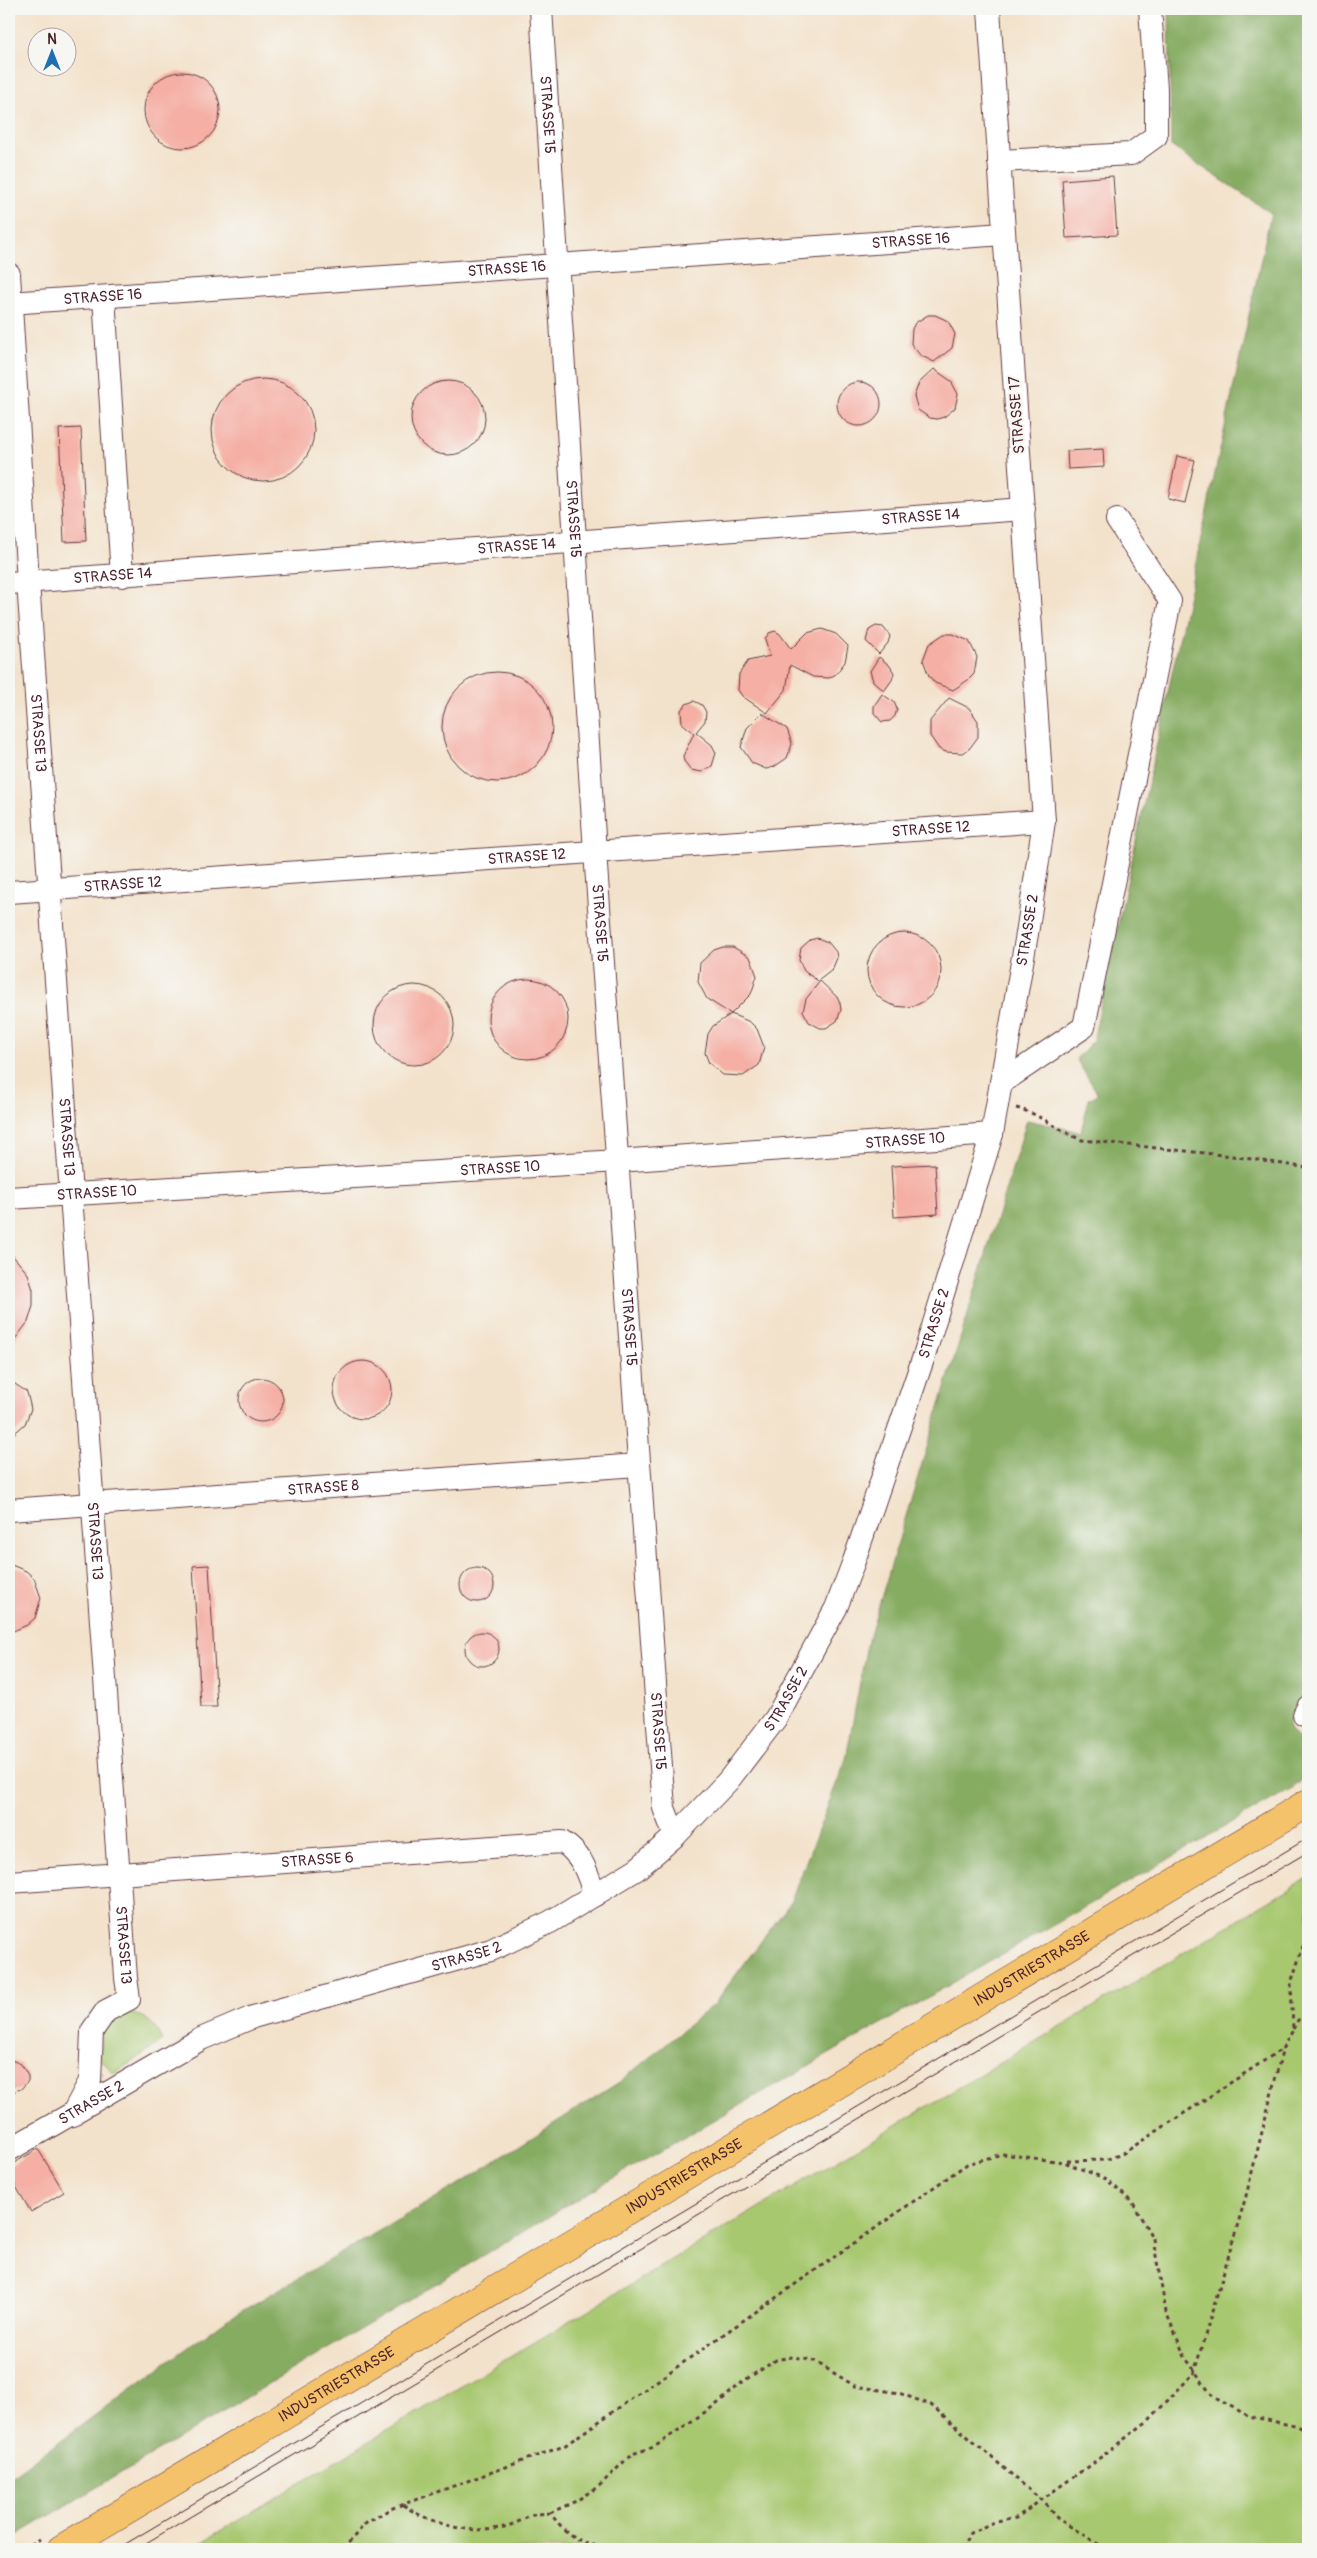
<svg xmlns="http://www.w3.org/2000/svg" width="1317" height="2558" font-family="Pangolin,sans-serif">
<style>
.green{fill:#a8c870;stroke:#79744e}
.forest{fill:#86ac62;stroke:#686646}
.building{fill:#f5afa4}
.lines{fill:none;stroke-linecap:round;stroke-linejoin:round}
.minor-casing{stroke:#633c43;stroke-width:24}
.major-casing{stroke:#633c43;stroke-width:29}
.path{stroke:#633c43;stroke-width:3;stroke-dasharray:4 4;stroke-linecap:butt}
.minor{stroke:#fff;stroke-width:22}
.major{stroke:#f4c26a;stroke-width:28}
.tram{stroke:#4a1f2b;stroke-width:1}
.labels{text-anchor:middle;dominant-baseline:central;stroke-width:4.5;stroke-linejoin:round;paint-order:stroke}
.street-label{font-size:15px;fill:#4a1f2b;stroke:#f6f6f2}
</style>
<rect width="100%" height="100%" fill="#f6f6f2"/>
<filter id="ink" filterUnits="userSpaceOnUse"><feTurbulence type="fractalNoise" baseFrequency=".02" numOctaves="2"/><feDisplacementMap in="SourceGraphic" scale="10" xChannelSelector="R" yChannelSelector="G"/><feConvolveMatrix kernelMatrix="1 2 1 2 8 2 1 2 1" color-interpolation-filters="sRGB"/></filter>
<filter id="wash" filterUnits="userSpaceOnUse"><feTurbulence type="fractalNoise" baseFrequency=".0096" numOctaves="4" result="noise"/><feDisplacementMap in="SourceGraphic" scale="20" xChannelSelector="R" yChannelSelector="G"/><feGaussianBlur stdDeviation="1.12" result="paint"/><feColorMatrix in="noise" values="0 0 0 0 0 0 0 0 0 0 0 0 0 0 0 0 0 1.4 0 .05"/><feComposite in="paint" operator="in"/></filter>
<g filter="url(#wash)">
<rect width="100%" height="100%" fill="#f3e2cb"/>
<!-- green -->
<path class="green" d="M1308 1878V2549H190Z
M124 2013C144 2014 155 2022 162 2041L114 2074 100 2058C101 2033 98 2024 124 2013Z"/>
<!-- forest -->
<path class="forest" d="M1169 9H1308V1696C1295 1706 1289 1713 1289 1729L1299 1741 1308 1736V1775L1294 1787 601 2185 9 2540V2478L223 2322 456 2186 621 2081 714 2004 790 1903 846 1759 867 1644 1027 1120 1081 1132 1089 1099 1098 1094 1076 1059 1093 1041 1271 213 1171 146Z"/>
<g id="blocks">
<!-- building -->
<path class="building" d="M144 110a38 38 0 1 1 76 0a38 38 0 1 1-76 0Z
M1113 176 1117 235 1066 238 1062 180Z
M928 315H935L948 321 955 334 952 348 934 362 920 355 911 344 912 329 915 323Z
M934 369 951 381 958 394 955 408 944 417 937 419 930 418 918 410 914 396 919 383Z
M212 430a51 51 0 1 1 102 0a51 51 0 1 1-102 0Z
M411 418a37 37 0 1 1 74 0a37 37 0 1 1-74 0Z
M837 404a22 22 0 1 1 44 0a22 22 0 1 1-44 0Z
M81 428 86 541 64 542 59 429Z
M1103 449 1104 467 1068 469 1067 451Z
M1177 456 1195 460 1185 503 1168 499Z
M876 626 883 627 890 636 888 643 879 654 866 641 869 630Z
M822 629 836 634 848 646 845 662 836 674 829 678 813 677 790 665 786 690 767 713 742 696 738 690 739 674 748 661 770 656 765 639 769 633 775 631 780 634 791 649 807 633Z
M944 634H953L969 641 977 657 974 674 968 680 953 690 935 683 929 676 923 660 929 644Z
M879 657 890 666 894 673 892 680 884 691 873 681 870 671Z
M442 727a55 55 0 1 1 110 0a55 55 0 1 1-110 0Z
M882 694 894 702 897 709 895 716 890 721 882 722 874 713V706Z
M949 698 969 708 978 721V737L969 749 962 753 946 752 939 749 930 736V721Z
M694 701 702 705 706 712 705 721 696 732 712 745 716 753 712 766 702 772 691 770 684 761 683 756 694 733 682 723 681 710 686 704Z
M762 713 787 729 792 744 787 758 774 767 766 769 752 763 741 747 747 728Z
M867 970a37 37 0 1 1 74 0a37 37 0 1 1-74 0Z
M817 938 828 942 836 952 837 958 832 970 818 981 804 971 799 960 801 948 810 940Z
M723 947H733L750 957 757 976 751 994 731 1014 707 999 698 982 700 963 714 950Z
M488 1019a40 40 0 1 1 80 0a40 40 0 1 1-80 0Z
M820 981 838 998 840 1003 841 1010 837 1021 826 1028H820L809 1022 803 1011 806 999Z
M374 1025a40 40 0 1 1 80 0a40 40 0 1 1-80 0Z
M731 1014 750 1022 757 1029 764 1047 759 1065 743 1076 723 1075 709 1063 705 1053 708 1034 713 1026Z
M935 1164 938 1214 894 1217 891 1166Z
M9 1251 28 1274 33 1290V1306L28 1322 9 1347Z
M334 1390a29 29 0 1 1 58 0a29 29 0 1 1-58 0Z
M239 1400a22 22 0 1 1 44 0a22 22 0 1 1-44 0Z
M9 1380 27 1392 31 1409 25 1424 9 1438Z
M9 1564 26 1571 34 1578 41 1598 35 1618 27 1625 9 1633Z
M209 1565 217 1707H201L193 1566Z
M460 1585a17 17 0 1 1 34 0a17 17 0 1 1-34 0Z
M465 1649a17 17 0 1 1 34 0a17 17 0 1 1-34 0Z
M9 2059 21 2064 28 2076V2081L21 2089 9 2093Z
M38 2149 64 2192 31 2212 9 2175V2166Z"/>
</g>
</g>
<g filter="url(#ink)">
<use href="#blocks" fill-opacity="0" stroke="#633c43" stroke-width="1"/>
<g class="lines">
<!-- minor casing -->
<g class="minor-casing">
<g id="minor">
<path id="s1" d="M541 9 595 852 664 1808 675 1836"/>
<path d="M999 161 1131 154 1156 136V89L1150 9"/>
<path id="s2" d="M9 274 28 582 126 1978 129 1999 106 2011 92 2031 90 2081 72 2115"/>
<path d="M104 297 122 576"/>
<path id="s3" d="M9 303 1004 234"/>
<path id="s4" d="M9 583 1024 509"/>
<path id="s5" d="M9 892 1044 821"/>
<path d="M1001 1083 1084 1027 1170 601 1117 520"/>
<path id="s6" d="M9 1198 618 1161 992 1134"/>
<path id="s7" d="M9 1510 638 1465"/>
<path d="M1304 1715 1308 1707"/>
<path id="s8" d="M9 1882 562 1842C583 1855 587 1873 595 1895"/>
<path id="s9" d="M9 2150 201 2039 253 2017 491 1950 550 1922 637 1869 675 1836 728 1781 776 1718 836 1608 854 1561 923 1359 992 1134 1027 934 1044 821 989 9"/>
</g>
</g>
<!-- major casing -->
<g class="major-casing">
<g id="major">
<path id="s10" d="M61 2549 1308 1803"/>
</g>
</g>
<!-- path -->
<path class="path" d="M1016 1108C1039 1113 1059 1131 1082 1140L1232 1156 1308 1168
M1304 1943 1308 1947
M1293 2029 1298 2020 1308 2011
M1067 2161 1105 2160 1122 2154 1282 2049 1293 2030 1291 1983 1308 1931
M403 2505C432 2525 478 2538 513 2524 531 2517 528 2514 550 2513 571 2540 580 2544 614 2549
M550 2513 576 2501 599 2486 632 2454 654 2447 717 2404 745 2380 776 2360 791 2357 811 2359 855 2386 899 2393 931 2405 1041 2500 1057 2518 1106 2549
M24 2549 40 2539
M343 2549 365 2524 390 2509 564 2446 967 2164 1002 2154 1064 2162 1106 2179 1133 2203 1153 2239 1166 2312 1185 2357 1213 2397 1249 2416 1308 2429
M962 2549 970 2533 992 2523 1016 2518 1097 2460 1149 2420 1194 2373 1246 2196 1283 2048"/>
<!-- minor -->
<use href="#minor" class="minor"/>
<!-- major -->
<use href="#major" class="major"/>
<!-- tram -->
<path class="tram" d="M117 2549 1308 1838
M136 2549 1308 1852"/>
</g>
</g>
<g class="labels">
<!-- street labels -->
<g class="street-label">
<text stroke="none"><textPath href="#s1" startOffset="106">STRASSE 15</textPath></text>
<text stroke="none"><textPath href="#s3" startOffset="904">STRASSE 16</textPath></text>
<text stroke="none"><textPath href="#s3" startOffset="499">STRASSE 16</textPath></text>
<text stroke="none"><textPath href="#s3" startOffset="94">STRASSE 16</textPath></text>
<text transform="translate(1017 415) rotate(-94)">STRASSE 17</text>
<text stroke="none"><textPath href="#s4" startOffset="914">STRASSE 14</textPath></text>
<text stroke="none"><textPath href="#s1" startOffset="511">STRASSE 15</textPath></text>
<text stroke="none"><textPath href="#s4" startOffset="509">STRASSE 14</textPath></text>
<text stroke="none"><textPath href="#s4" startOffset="104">STRASSE 14</textPath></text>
<text stroke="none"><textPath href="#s2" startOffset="460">STRASSE 13</textPath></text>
<text stroke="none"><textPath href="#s5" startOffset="924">STRASSE 12</textPath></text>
<text stroke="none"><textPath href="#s5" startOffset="519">STRASSE 12</textPath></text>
<text stroke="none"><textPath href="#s5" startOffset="114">STRASSE 12</textPath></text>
<text stroke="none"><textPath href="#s1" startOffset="916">STRASSE 15</textPath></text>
<text stroke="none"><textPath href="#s9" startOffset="1730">STRASSE 2</textPath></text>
<text stroke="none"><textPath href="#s2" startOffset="865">STRASSE 13</textPath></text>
<text stroke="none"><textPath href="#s6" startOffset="898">STRASSE 10</textPath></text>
<text stroke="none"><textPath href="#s6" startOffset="492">STRASSE 10</textPath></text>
<text stroke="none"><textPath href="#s6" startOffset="88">STRASSE 10</textPath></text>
<text stroke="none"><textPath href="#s9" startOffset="1325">STRASSE 2</textPath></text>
<text stroke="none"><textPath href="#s1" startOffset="1321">STRASSE 15</textPath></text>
<text stroke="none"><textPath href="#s7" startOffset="315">STRASSE 8</textPath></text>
<text stroke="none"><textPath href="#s2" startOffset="1270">STRASSE 13</textPath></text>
<text stroke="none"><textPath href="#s9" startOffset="920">STRASSE 2</textPath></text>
<text stroke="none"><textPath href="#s1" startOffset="1726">STRASSE 15</textPath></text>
<text stroke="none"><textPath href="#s8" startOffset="309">STRASSE 6</textPath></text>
<text stroke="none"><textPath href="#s2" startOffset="1675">STRASSE 13</textPath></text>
<text stroke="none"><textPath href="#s9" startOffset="500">STRASSE 2</textPath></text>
<text stroke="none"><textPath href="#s10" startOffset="1131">INDUSTRIESTRASSE</textPath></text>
<text stroke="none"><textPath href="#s9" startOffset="95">STRASSE 2</textPath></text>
<text stroke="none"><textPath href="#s10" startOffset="726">INDUSTRIESTRASSE</textPath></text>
<text stroke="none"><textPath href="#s10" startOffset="321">INDUSTRIESTRASSE</textPath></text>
</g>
</g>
<!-- margin -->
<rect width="1317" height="2558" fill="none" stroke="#f6f6f2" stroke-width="30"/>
<!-- north arrow -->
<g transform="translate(52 52)"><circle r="24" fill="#f6f6f2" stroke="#b1a0a2"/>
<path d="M0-4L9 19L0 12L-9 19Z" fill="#1f6fb2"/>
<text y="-8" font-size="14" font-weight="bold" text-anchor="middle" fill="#4a1f2b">N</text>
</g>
</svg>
